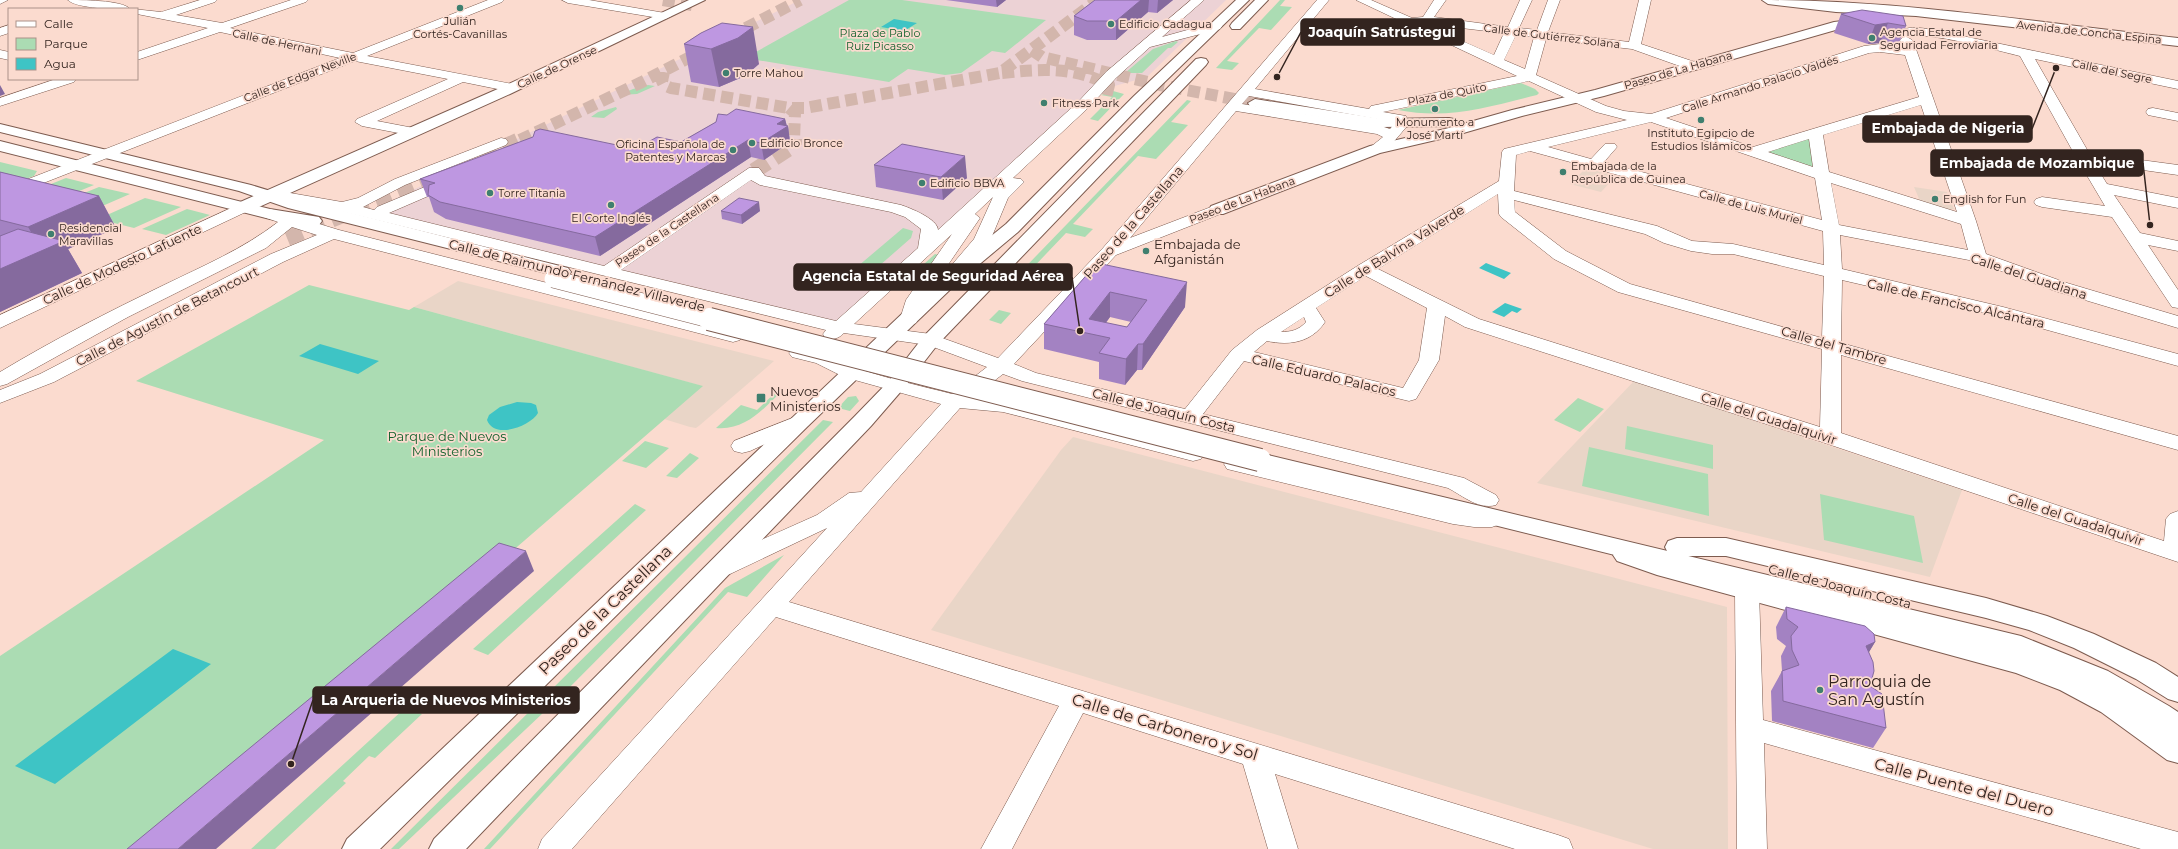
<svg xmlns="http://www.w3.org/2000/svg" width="2178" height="849" font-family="Montserrat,sans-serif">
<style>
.commercial{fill:#ecd2d5}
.education{fill:#e9d5c7}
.green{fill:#abdcb3}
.water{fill:#3ec4c5}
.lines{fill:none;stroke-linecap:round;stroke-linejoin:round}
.street-tunnel-far1{stroke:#d3b6ac;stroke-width:12;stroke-dasharray:12 6;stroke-linecap:butt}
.street-tunnel{stroke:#d3b6ac;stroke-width:16;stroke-dasharray:16 8;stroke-linecap:butt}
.street-casing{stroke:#7d5b4f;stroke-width:1}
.secondary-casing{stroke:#7d5b4f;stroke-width:2}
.primary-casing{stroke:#7d5b4f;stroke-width:2}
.highway-casing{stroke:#7d5b4f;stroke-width:2}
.street{fill:#fff;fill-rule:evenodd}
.secondary{fill:#fff;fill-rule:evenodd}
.primary{fill:#fff;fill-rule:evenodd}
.highway{fill:#fff;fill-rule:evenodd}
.primary-bridge-far1-casing{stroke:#7d5b4f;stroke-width:18;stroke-linecap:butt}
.primary-bridge-casing{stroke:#7d5b4f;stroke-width:24;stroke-linecap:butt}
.primary-bridge-far1{stroke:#fff;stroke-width:17}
.primary-bridge{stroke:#fff;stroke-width:22}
.wall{fill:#a382c2;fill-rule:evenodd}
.shaded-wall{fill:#856a9e}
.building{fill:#be97e1;stroke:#856a9e;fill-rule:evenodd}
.poi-dot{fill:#3f7f6f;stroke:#fbdbcf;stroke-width:1.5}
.labels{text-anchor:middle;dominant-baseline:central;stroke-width:3.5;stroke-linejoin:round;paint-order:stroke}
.far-poi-label{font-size:11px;fill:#33241f;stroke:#fbdbcf;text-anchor:start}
.far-street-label{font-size:11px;fill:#33241f;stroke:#fbdbcf}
.far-park-label{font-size:11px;fill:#10612b;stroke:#fbdbcf}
.street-label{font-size:13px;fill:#33241f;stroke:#fbdbcf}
.poi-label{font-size:13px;fill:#33241f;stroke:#fbdbcf;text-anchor:start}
.park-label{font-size:13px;fill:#10612b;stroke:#fbdbcf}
.near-street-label{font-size:16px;fill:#33241f;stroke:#fbdbcf}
.near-poi-label{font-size:16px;fill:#33241f;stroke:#fbdbcf;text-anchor:start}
.leader{fill:none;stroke:#33241f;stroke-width:1.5}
.callout-dot{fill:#33241f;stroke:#fbdbcf;stroke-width:1.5}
.callout{fill:#33241f;stroke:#33241f;stroke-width:1.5}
.callout-label{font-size:14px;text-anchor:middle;font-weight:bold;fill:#fff}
</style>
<rect width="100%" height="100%" fill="#fbdbcf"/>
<!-- commercial -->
<path class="commercial" d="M800 0H1226L1147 77 1111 87 1097 94 838 327 362 215Z"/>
<!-- education -->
<path class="education" d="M1586 168 1616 176 1601 192 1570 184Z
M1914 187 1947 192 1954 209 1946 210 1920 201Z
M458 281 774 361 700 425 696 428 690 427 664 419 702 386 414 307Z
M1634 381 1962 490 1930 577 1537 483Z
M1073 437 1727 607 1728 849H1653L931 630 1061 450Z"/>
<!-- green -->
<path class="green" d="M849 0H902L1046 20 1005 53 992 51 961 73 945 75 908 69 889 82 745 58Z
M1280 0H1285L1280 6 1292 7 1271 30 1259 28 1227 61 1239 63 1232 70 1216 68Z
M1176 41 1178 42 1171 48H1168L1142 73H1125L1153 49Z
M1521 83 1535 89 1539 93 1537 95C1487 107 1449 120 1398 110Z
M648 85 655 86 637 94 619 95 633 89Z
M1113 91 1124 94 1098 121 1090 119 1112 97 1101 95Z
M1187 100 1191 101 1171 122 1188 125 1156 159 1138 156 1073 224 1093 229 1085 237 1066 233 1026 275 1041 279 1032 290 1008 285Z
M616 107 617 109 604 118 591 117 598 112Z
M1808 138 1811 140 1815 168 1765 152Z
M0 162 37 171 34 176 0 188Z
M66 178 94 185 45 205 16 198Z
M99 187 130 194 84 214 52 206Z
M145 198 181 207 134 228 98 219Z
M187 209 210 215 166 235 142 229Z
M903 228 913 231 911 238 855 287 838 283Z
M935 254 939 255 925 276 914 273Z
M309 285 409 310 414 307 703 386 168 849H0V656L324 440 136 381Z
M999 310 1011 313 1001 324 989 320Z
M780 388 784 389C764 408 746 431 716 428L741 405 757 410Z
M856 396 859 401 850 411 838 408 848 397Z
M1578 398 1604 409 1580 432 1554 420Z
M823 420 833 422 561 696 399 849H391Z
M1627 426 1713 445V469L1625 449Z
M645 441 669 448 646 468 622 461Z
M1589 447 1708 474 1709 516 1582 486Z
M690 453 699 458 677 478 666 476Z
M1820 494 1914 516 1923 563 1824 540Z
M635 504 646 510 488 655 473 649Z
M784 555 747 597 728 592 490 849H484L725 588Z
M405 708 422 714 375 758 369 756 343 781 346 783 275 849H251Z"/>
<!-- water -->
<path class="water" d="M894 19 917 23 904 31 881 27Z
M1486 263 1511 273 1504 279 1479 268Z
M1505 303 1522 309 1517 313 1512 311 1504 317 1492 312Z
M320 344 379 361 358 374 299 356Z
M517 402 531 403 536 405 538 413C531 426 494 440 487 420L489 415 500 407Z
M173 649 211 664 55 784 15 766Z"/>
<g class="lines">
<!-- street-tunnel-far1 -->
<path class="street-tunnel-far1" d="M663 0 692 5
M1032 50 1042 57 1160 85 1255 103
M664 72 662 81 664 85 671 88 789 108H805L1000 73 1098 0
M1002 73C1040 69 1074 66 1109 85L1106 97
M789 108 795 113 794 140
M520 140 642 82 800 0"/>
<!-- street-tunnel -->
<path class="street-tunnel" d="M481 157 522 139
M754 171 794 145V139
M287 238 447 172"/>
<!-- street casing -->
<g class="street-casing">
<path id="street" d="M0 0H8L0 4Z
M68 0C80 0 123 0 130 9 118 9 76 9 68 0Z
M200 0H217L215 2 176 15 222 23 291 0H308L306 2 230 28 353 53 488 0H504L502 2 367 56 512 84 519 88 512 92 463 82 377 121 419 129 421 132 414 136 362 126 355 122 357 119 448 79 355 61 0 200V190L340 58 220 32 137 60V52L208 28 137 14V9H133L161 12Z
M562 0H589L665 13 671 16 665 19 568 3Z
M1191 0H1204L1162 37 1216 22 1220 23 1222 26 1220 29 1150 47 1116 78 1089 107 1013 178 1021 179 1024 182 1008 198 990 241 962 275 956 276 950 275 947 271 950 267 974 239 993 197 975 214 980 218 924 300 916 323 909 325 902 323 900 319 906 300 952 234 854 324 931 334 998 358 1103 248 1317 0H1329L1255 89 1369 109 1371 106 1376 105 1517 76 1356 0H1371L1412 18 1423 17 1434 0H1446L1434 17 1508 27 1520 0H1532L1519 28 1537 30 1548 0H1560L1548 32 1629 42 1639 0H1651L1641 44 1698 63 1699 66 1698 69H1688L1632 49 1546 39 1536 75 1606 106 1624 111 1651 114 1864 46 1880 44 1902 47 1900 40 1903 37 1898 34C1905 25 1919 28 1929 29L2178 81V89L2035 59 2089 153 2178 165V175L2094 163 2107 184 2178 198V208L2114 195 2140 233 2178 241V251L2148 245 2178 290V308L2172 307 2112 217 2042 207 2036 205 2034 202 2036 199 2042 197 2105 206 2076 157 2020 56C1999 51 1924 30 1907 37L1912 40 1917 52 1976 221 1986 254 2067 283 2178 316V328L2055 291 1974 261 1840 235 1842 269 2003 307 2178 354V366L1993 315 1842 280 1841 343 2178 436V450L1841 355V433L2164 541 2166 519 2170 514 2178 511V562L1822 442 1465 327 1445 316 1439 360 1416 399 1409 401 1244 361 1203 414 1464 478 1496 495 1499 500 1496 505C1479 510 1463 496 1448 488L1022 381 1003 374 973 397 1003 400 1201 449 1204 454 1201 459 1193 461 1003 412 960 408 789 602 1558 835 1569 839 1573 849H1515L1275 774 1298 849H1268L1243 764 1083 713 1012 849H981L1059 706 776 617 572 849H538L542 839 827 528 730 574 721 576 712 574 709 568 712 562 817 515 849 493 861 492 941 404 844 377 816 363 792 357 789 353 792 349C815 343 838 362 859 369 889 379 921 386 952 394L987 367 928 345 844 333C838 339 833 340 825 338L823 334 826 330 340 211 273 200 267 198 265 195 267 192 273 190 342 202 358 198 395 179 501 138 506 139 508 142 506 145 405 185 363 207 374 210 377 207 451 176 456 178 459 181 456 184 389 213 604 266 749 168H759L765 176 901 205C910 208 938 219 938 230L1079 101 1106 72ZM1424 24H1427L1504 33 1494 55ZM1516 35 1534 37 1525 69 1504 60ZM1880 52 1905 55 1919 97 1753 147 1666 118 1869 53ZM1529 81 1596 112 1627 120 1504 149 1502 152 1499 181 1359 265 1257 330 1232 350 1185 409 1036 373 1014 364 1116 255 1223 213 1225 210 1223 207H1211L1130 238 1236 111 1377 134 1383 137 1368 149 1370 152 1375 153 1391 145 1408 125 1406 116 1383 112ZM1249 96 1394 122V124L1390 129 1381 126 1242 104ZM1921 105 1957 212 1829 172 1823 135ZM1651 122 1815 178 1822 220 1604 162 1617 147 1615 144H1605L1591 159 1548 147ZM1809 139 1813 167 1768 152ZM1530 151 1823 231 1824 265 1733 244 1692 241 1657 226 1514 191 1516 155ZM751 180 760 185 891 212 905 217 921 229 918 248 836 321 621 270ZM1831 183 1961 224 1968 250 1839 225ZM1498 194 1499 214 1501 217 1554 259 1618 292 1822 349 1820 427 1479 319 1378 269ZM1514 200 1645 234 1664 243 1691 251 1712 254H1733L1824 276 1822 338 1630 284 1566 251 1515 212ZM1366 276 1427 308 1419 360 1403 388 1254 352 1267 341C1290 346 1312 342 1325 322L1316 308ZM1304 317 1306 322C1299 330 1291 332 1281 332Z
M9 25V33L0 36V28Z
M0 50 9 52V60L0 58Z
M56 79H76L74 82 0 106V98Z
M2153 108 2178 113V121L2148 115 2146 112 2148 109Z
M244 202 250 204 252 207 250 210 0 328V315Z
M270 209 339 230 740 332 742 336 740 340 733 342 334 239 283 262 54 382 0 403V390L40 374 271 254 317 235 292 227 266 248 128 317 7 384 0 386V372C53 340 108 312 164 285 203 266 243 249 278 222L264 217 262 214 264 211Z
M800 415 807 417 810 421 807 425 750 451 742 453 734 451 731 446 734 441Z
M1235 457 1453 508 1500 514 1504 519 1500 524 1492 527H1474L1453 524 1227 469 1224 464 1227 459Z
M1747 582 1756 585 1759 591 1763 720 2178 832V849H2141L1764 743 1767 849H1737L1735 591 1738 585Z"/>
</g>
<!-- secondary casing -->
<g class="secondary-casing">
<path id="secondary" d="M689 0H705L510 94 250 211H238L236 207 238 203 500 88Z
M1762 0C1901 0 2040 23 2178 38V46L1916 16 1836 12 1768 4Z
M1867 18 1873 22 1871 25 1839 29 1604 96 1522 116 1453 136 1380 153 1223 214H1211L1209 210 1211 206 1370 146 1445 129 1512 110 1595 90 1834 22Z
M1255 99 1382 119 1449 118 1454 119 1456 122 1454 125 1449 126 1382 127 1250 106 1248 103Z
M1677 538H1726L1986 598 2047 616 2094 634 2156 663 2178 677V702L2168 699 2136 679 2074 648 2029 630 1986 618 1726 556H1677L1668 553 1665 547 1668 541Z
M1626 546 1672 562 2032 657 2080 674 2121 696 2178 735V763L2167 760 2101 712 2060 690 2016 673 1657 575 1617 561 1613 555 1617 549Z"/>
</g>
<!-- primary casing -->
<g class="primary-casing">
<path id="primary" d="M0 124 251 185 300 200 568 268 571 272 568 276 562 277 288 208 239 191 0 132Z
M0 141 270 209 313 216 319 217 322 221 319 225 313 226 270 219 0 151Z
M1260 453 2021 636 2108 671 2169 706 2178 712V740C2156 732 2131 711 2110 699 2077 680 2042 665 2006 652L1252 465 1249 460 1252 455Z"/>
</g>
<!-- highway casing -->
<g class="highway-casing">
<path id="highway" d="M1236 0H1249L1144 102 1018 232 957 283 808 426 380 849H342L347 839 943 275 1006 224 1134 96Z
M1255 0H1268L1240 29H1232L1230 26 1232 23Z
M1201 58 1206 59 1208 62 1206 65 938 344 903 389 871 426 466 849H429L434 839 855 416 889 381 924 336 1196 59Z"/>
</g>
<!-- street -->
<use href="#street" class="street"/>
<!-- secondary -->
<use href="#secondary" class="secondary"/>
<!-- primary -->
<use href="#primary" class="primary"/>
<!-- highway -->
<use href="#highway" class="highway"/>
<!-- primary-bridge-far1 casing -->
<g class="primary-bridge-far1-casing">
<path id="primary-bridge-far1" d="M553 279 713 320"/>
</g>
<!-- primary-bridge casing -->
<g class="primary-bridge-casing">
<path id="primary-bridge" d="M709 319 1260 460"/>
</g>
<!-- primary-bridge-far1 -->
<use href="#primary-bridge-far1" class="primary-bridge-far1"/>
<!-- primary-bridge -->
<use href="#primary-bridge" class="primary-bridge"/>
</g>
<!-- wall -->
<path class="wall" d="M946 0H1006L997 7Z
M1095 0H1173L1157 13 1148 12 1116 40H1087L1074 35V16Z
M1841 14 1906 26 1898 45 1880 43 1868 44 1834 33Z
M701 33 759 64 745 76 719 87 691 82 684 44Z
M785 119 787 126H788L790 142 764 160 751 157 600 256 446 219 434 212 429 197H427L420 179 681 142 716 122Z
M874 165 967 178 943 200 876 187Z
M0 172 99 196 116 228 68 249 82 273 0 312Z
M721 211H760L742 224 722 219Z
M1097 263 1185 307 1142 370H1137L1125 385 1099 379V362L1044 349V324ZM1110 317 1131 322 1127 327 1106 323Z
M1786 607 1875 642 1869 652 1870 686 1886 728 1873 748 1772 721 1771 691 1782 671 1781 656 1786 646 1777 639 1776 627Z"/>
<!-- shaded-wall -->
<path class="shaded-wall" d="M996 0H1006L997 7Z
M1141 0H1149L1148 12 1116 40V21Z
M1158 0H1173L1157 13Z
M1888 23 1880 43 1868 44 1875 25Z
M753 27 759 64 745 76 719 87 711 49Z
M0 85 5 94 0 96Z
M785 119 787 127 788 126 790 142 764 160 761 143 777 124Z
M748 140 751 157 600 256 595 237Z
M965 156 967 178 943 200 941 177Z
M99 196 116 228 68 249 82 273 0 312V269L42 250 28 227Z
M759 202 760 211 742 224 741 215Z
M1187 282 1185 307 1142 370 1143 344Z
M1110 292V317L1096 335 1089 319Z
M1138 344 1137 370 1125 385 1126 359Z
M526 551 534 571 216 849H178Z
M1875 642 1863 662 1866 646Z"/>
<!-- building -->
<path class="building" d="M1095 0H1141L1116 21H1087L1074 16Z
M1862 10 1903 16 1906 26 1888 23 1875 25 1841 14Z
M722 23 753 27 738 38 711 49 684 44 701 33Z
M736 109 785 119 777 124 788 126 761 143 748 140 595 237 440 202 428 195 429 185 435 183 420 179 533 137 535 131 540 129 636 149 657 137 681 142 716 122 718 114 727 115Z
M902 144 965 156 941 177 874 165Z
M0 172 99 196 28 227 0 220Z
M739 198 759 202 741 215 721 211Z
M18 229 64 241 0 269V236Z
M1097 263 1187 282 1143 344H1138L1126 359 1099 353 1110 338 1044 324ZM1110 292 1147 300 1127 327 1089 319Z
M499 543 526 551 178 849H127Z
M1786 607 1865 626 1874 634 1875 642 1866 646 1873 662 1874 671 1870 686 1882 694 1886 728 1783 701 1782 671 1799 665 1792 650 1791 636 1798 627 1787 619Z"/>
<!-- markers -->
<g class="poi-dot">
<circle cx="460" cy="8" r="4"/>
<circle cx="1111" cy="24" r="4"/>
<circle cx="1872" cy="38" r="4"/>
<circle cx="726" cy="73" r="4"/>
<circle cx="1044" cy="103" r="4"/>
<circle cx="1435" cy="109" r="4"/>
<circle cx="1701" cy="120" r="4"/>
<circle cx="752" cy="143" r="4"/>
<circle cx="733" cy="150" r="4"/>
<circle cx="1563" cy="172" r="4"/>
<circle cx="922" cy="183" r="4"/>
<circle cx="490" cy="193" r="4"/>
<circle cx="1935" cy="199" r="4"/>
<circle cx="611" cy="205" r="4"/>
<circle cx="51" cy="234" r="4"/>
<circle cx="1146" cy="251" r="4"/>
<rect x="756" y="393" width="10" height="10" rx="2"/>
<circle cx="1820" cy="690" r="4"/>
</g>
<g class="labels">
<!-- far-poi labels -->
<g class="far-poi-label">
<text x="460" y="21" text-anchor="middle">Julián<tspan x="460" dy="13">Cortés-Cavanillas</tspan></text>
<text x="1119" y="24">Edificio Cadagua</text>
<text x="1880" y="32">Agencia Estatal de<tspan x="1880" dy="13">Seguridad Ferroviaria</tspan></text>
<text x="734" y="73">Torre Mahou</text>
<text x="1052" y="103">Fitness Park</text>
<text x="1435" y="122" text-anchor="middle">Monumento a<tspan x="1435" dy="13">José Martí</tspan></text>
<text x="1701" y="133" text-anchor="middle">Instituto Egipcio de<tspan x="1701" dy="13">Estudios Islámicos</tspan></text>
<text x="760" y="143">Edificio Bronce</text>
<text x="725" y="144" text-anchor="end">Oficina Española de<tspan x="725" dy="13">Patentes y Marcas</tspan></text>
<text x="1571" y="166">Embajada de la<tspan x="1571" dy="13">República de Guinea</tspan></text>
<text x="930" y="183">Edificio BBVA</text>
<text x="498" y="193">Torre Titania</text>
<text x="1943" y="199">English for Fun</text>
<text x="611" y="218" text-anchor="middle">El Corte Inglés</text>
<text x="59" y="228">Residencial<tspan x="59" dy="13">Maravillas</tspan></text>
</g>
<!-- far-street labels -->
<g class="far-street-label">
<text transform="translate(2089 32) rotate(6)">Avenida de Concha Espina</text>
<text transform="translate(1552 36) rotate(7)">Calle de Gutiérrez Solana</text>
<text transform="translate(277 42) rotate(12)">Calle de Hernani</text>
<text transform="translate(557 67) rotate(-25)">Calle de Orense</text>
<text transform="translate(1678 70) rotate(-16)">Paseo de La Habana</text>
<text transform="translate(2112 71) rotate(12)">Calle del Segre</text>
<text transform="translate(300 77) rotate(-21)">Calle de Edgar Neville</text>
<text transform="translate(1760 84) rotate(-18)">Calle Armando Palacio Valdés</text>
<text transform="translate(1447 94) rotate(-11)">Plaza de Quito</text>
<text transform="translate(1242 200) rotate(-21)">Paseo de La Habana</text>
<text transform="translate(1751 207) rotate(15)">Calle de Luis Muriel</text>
<text transform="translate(667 230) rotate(-34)">Paseo de la Castellana</text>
</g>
<!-- far-park labels -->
<g class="far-park-label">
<text x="880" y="33">Plaza de Pablo<tspan x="880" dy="13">Ruiz Picasso</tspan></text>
</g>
<!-- street labels -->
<g class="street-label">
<text transform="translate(1133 222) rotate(-49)">Paseo de la Castellana</text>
<text transform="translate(1394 251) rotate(-32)">Calle de Balvina Valverde</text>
<text transform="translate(122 264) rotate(-25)">Calle de Modesto Lafuente</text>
<text transform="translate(577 275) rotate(14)">Calle de Raimundo Fernández Villaverde</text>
<text transform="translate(2029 276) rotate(18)">Calle del Guadiana</text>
<text transform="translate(1956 303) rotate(13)">Calle de Francisco Alcántara</text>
<text transform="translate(167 316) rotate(-27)">Calle de Agustín de Betancourt</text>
<text transform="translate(1834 345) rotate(16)">Calle del Tambre</text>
<text transform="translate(1324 375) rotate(13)">Calle Eduardo Palacios</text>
<text transform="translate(1164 410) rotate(14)">Calle de Joaquín Costa</text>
<text transform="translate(1769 418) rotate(18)">Calle del Guadalquivir</text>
<text transform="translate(2076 519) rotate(18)">Calle del Guadalquivir</text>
<text transform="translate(1840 586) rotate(14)">Calle de Joaquín Costa</text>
</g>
<!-- poi labels -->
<g class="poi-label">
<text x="1154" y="244">Embajada de<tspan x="1154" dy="15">Afganistán</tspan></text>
<text x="770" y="391">Nuevos<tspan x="770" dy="15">Ministerios</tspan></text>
</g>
<!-- park labels -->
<g class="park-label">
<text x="447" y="436">Parque de Nuevos<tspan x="447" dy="15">Ministerios</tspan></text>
</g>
<!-- near-street labels -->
<g class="near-street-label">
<text transform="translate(605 610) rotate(-44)">Paseo de la Castellana</text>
<text transform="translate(1165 727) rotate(17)">Calle de Carbonero y Sol</text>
<text transform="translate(1964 787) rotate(15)">Calle Puente del Duero</text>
</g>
<!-- near-poi labels -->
<g class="near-poi-label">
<text x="1828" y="681">Parroquia de<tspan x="1828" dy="18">San Agustín</tspan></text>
</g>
</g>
<!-- callouts -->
<path class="leader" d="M1277 77L1301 32M2056 68L2032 129M2150 225L2143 163M1080 331L1072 277M291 764L313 700"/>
<g class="callout-dot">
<circle cx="1277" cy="77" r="4"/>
<circle cx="2056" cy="68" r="4"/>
<circle cx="2150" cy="225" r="4"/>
<circle cx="1080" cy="331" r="4"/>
<circle cx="291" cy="764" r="4"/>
</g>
<g class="callout">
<rect x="1301" y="19" width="163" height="26" rx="4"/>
<rect x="1863" y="116" width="169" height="26" rx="4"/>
<rect x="1931" y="150" width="212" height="26" rx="4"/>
<rect x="794" y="264" width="278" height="26" rx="4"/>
<rect x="313" y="687" width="266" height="26" rx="4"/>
</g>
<g class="callout-label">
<text x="1382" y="37">Joaquín Satrústegui</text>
<text x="1948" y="133">Embajada de Nigeria</text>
<text x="2037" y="168">Embajada de Mozambique</text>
<text x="933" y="281">Agencia Estatal de Seguridad Aérea</text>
<text x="446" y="705">La Arqueria de Nuevos Ministerios</text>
</g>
<!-- legend -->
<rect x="8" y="8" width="130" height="72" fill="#fbdbcf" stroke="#ab9289"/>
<rect x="16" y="21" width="20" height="6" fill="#ffffff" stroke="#ab9289"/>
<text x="44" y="28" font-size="12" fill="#33241f">Calle</text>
<rect x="16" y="38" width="20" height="12" fill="#abdcb3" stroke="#ab9289"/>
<text x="44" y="48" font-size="12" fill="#33241f">Parque</text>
<rect x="16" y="58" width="20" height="12" fill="#3ec4c5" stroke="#ab9289"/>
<text x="44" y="68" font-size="12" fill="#33241f">Agua</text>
</svg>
